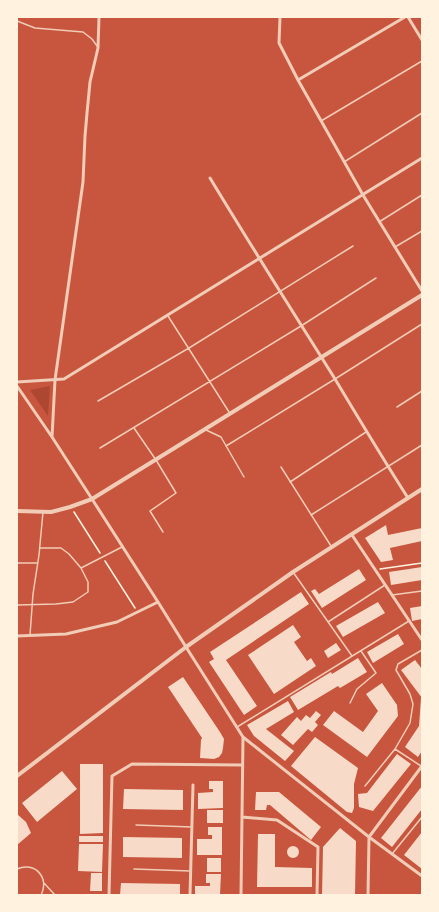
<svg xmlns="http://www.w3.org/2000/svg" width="439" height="912" font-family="'Roboto Serif',serif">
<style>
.green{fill:#ae4732}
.building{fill:#f7dbc8}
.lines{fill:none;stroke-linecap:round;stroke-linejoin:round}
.path{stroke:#fff3e0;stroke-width:1.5}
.service{stroke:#f1ccb7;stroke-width:1.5}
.minor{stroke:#f1ccb7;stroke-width:3}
.tertiary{stroke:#f1ccb7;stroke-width:4}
</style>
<rect width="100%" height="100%" fill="#c8553d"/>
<!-- green -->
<path class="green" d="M50 386 48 416 30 390Z"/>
<!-- building -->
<path class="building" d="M386 525 388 535 422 528V541L390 548 393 560 381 562 365 538Z
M422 567V580L391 585 389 572Z
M359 569 366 580 322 608 311 591 315 589 319 594Z
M301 592 309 604 226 660 257 706 244 715 209 662 214 659 210 652Z
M378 602 385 613 343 637 336 626Z
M422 606V619L412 621 410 608Z
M293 625 301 637 294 642 307 661 311 658 316 666 274 694 248 655Z
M398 634 404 644 373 663 367 652Z
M336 643 341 650 328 658 324 651Z
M358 658 367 672 340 688 338 686 298 710 290 697 331 672 332 674Z
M415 660 422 669V751L418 757 405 747 419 726 421 698H422L401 670Z
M183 677 220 732 224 739 223 748 222 753 219 757 214 759 200 758 201 740 202 738 168 687Z
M382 683 397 705 398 716 367 757 323 725 334 711 363 732 378 711 366 694Z
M288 701 294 712 266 729 294 751 285 761 254 736 247 725Z
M316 711 321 715 315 722 318 725 312 732 308 729 293 745 281 735 297 717 301 721 306 715 310 718Z
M315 737 358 768 354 784V808L352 813 347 812 291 766Z
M397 754 411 764 373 811 359 807 358 794 367 793Z
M80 764H103V833L80 834Z
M62 771 77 789 37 822 22 803Z
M209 781H223V808L198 809V793L213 792V789H209Z
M422 786V809L392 847 381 838Z
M124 789 183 790V810L123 809Z
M256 792H279L321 827 311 840 270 805H267L266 810H255Z
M207 810H223V823H207Z
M17 814 26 822 31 833 17 845Z
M208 827H222V855H197V839H212V835H208Z
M340 828 356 841 355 895H322L323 847Z
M422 832V869L404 855Z
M258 834H275V867L312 868V887H257Z
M79 836H103V842H79Z
M123 837 182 838V858L123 857Z
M79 844H103L102 872 78 871Z
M287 852a6 6 0 1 1 12 0a6 6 0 1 1-12 0Z
M207 858H221V872H207Z
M91 873H102V891H90Z
M206 874H221L220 895H195V886H210V883H206Z
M121 883 180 884V895H120Z"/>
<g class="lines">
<!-- path -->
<path class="path" d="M74 512 100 553
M105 561 135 608
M380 569 422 563"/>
<!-- service -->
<path class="service" d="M17 21 35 28 83 32 92 39 97 46
M321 121 422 61
M344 162 422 113
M379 222 422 195
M395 247 422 231
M168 316 229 412
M98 401 189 348 353 246
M397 407 422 391
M134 428 156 460 176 493 150 511 163 532
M206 430 221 437 244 477
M226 446 335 379 422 324
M100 448 301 326 376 278
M281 467 331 546
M290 482 366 432
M311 515 422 445
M17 563H37
M81 568 122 547
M293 572 352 656
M392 595 422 591
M17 605 56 604 73 602 88 592V582L81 568 69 554 61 548H40
M328 622 385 585
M30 635 33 594 39 555 43 512
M350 703 357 689 376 673 361 651
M237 727 409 621
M395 749 421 766
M365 786 395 749 410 723 413 704 410 694 396 670 398 664 422 650
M136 825 192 827
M392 854 422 817
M17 869C35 861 50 878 41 895
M134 869 190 871
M44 883 55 895"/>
<!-- minor -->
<path class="minor" d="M280 17 279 43 298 80 363 195 422 291
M408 17 422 40
M298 80 405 17
M210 178C251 246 293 312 335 379 359 419 383 459 408 498
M17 382 64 379 422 158
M17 386 52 437 92 499 158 602 186 647 243 737 369 837 422 876
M52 437 55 380 83 182 85 136 87 113 90 82 98 48 99 17
M352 535 422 640
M17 636 66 634 117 622 158 602
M242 817 277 820 318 847 317 895
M109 895 112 776 132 764 242 765
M190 895 193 785
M241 895 243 737
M368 895 369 837 422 766"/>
<!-- tertiary -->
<path class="tertiary" d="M17 511 51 512 70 507 92 499 422 295
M17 776 186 647 293 572 422 489"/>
</g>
<!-- border -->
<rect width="439" height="912" fill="none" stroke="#fff3e0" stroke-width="36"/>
</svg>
